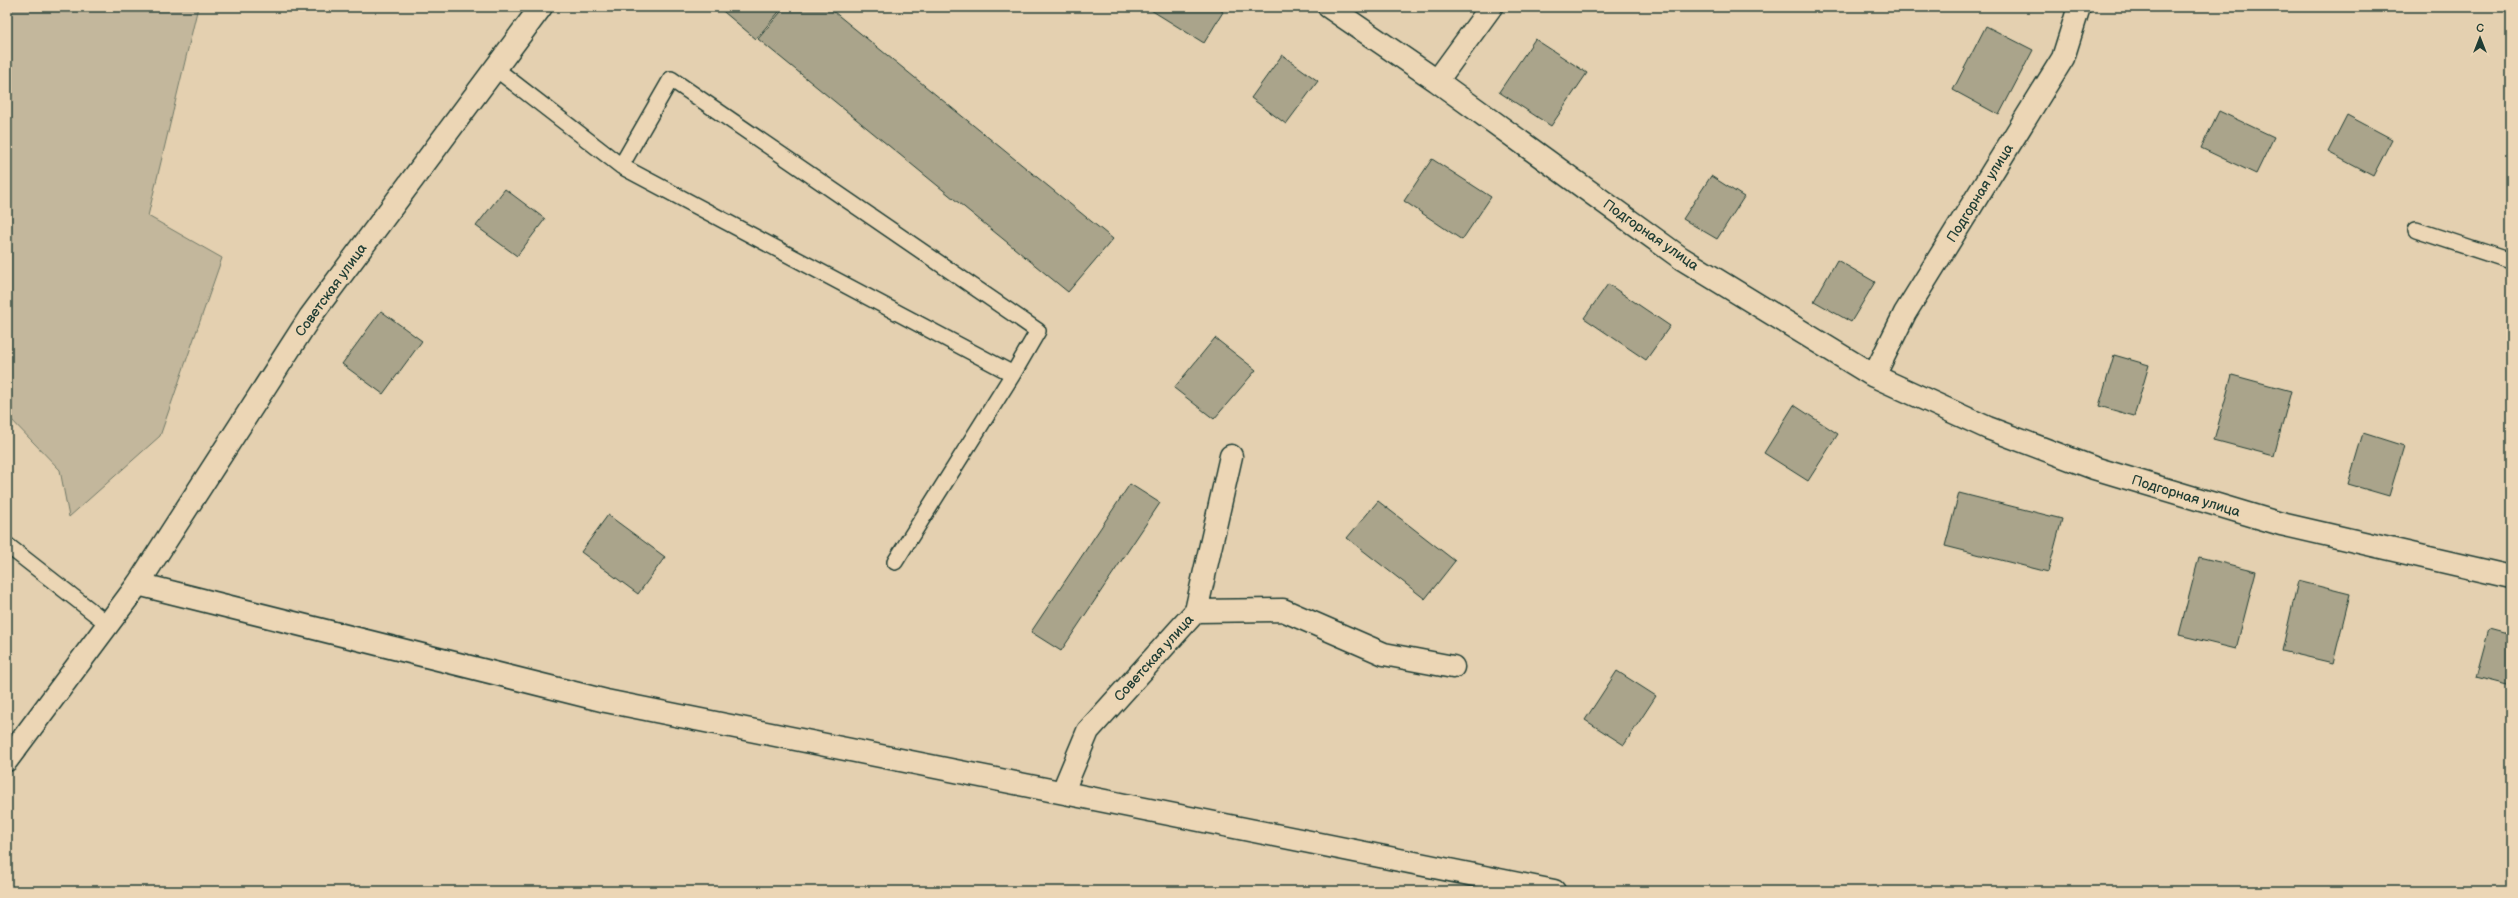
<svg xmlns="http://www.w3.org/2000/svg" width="2518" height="898" font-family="'Balsamiq Sans',sans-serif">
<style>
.green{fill:#c3b79c;stroke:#717a68}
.building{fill:#aaa48b;stroke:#1f3d34}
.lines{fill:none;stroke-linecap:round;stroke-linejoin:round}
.service-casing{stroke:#1f3d34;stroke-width:18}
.minor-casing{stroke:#1f3d34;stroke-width:25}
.tertiary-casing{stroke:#1f3d34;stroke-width:25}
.primary-casing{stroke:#1f3d34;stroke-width:25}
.service{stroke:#ecd6b5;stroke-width:15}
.minor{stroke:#ecd6b5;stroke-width:22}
.tertiary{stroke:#ecd6b5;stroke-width:22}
.primary{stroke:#ecd6b5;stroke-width:22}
.labels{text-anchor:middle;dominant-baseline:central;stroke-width:3.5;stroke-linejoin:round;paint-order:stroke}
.street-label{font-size:14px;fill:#1f3d34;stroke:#ecd6b5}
</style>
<rect width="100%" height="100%" fill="#e4d0b0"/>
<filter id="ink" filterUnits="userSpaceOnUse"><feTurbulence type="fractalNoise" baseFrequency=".025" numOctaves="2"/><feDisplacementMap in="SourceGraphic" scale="8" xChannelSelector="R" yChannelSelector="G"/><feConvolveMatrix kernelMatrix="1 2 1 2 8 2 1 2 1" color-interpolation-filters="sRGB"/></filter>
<g filter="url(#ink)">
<!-- green -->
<path class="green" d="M7 7H198L148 216 222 258 160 436 69 517 60 470 7 415Z"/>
<!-- building -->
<path class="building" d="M718 7H783L756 39Z
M785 7H828L1113 239 1068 292 758 39Z
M1146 7H1216L1223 12 1204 43Z
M1986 26 2033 50 1999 115 1953 90Z
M1535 39 1587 73 1551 126 1499 92Z
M1282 55 1318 81 1286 124 1251 98Z
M2219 111 2274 137 2256 174 2201 148Z
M2347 115 2392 139 2373 176 2328 152Z
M1432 159 1491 197 1462 240 1404 201Z
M1711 176 1744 197 1717 239 1683 219Z
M505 189 545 219 517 256 476 226Z
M1837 260 1875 282 1851 322 1814 301Z
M1608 284 1670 326 1646 360 1584 318Z
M381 311 422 341 383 394 342 364Z
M1215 338 1256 370 1214 419 1174 388Z
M2114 355 2149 365 2134 416 2099 406Z
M2232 375 2291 391 2274 456 2214 440Z
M1794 405 1838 434 1808 481 1764 453Z
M2363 433 2404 446 2389 496 2348 484Z
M1130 484 1160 503 1061 651 1031 632Z
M1959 493 2062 519 2048 572 1945 546Z
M1378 501 1455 561 1425 599 1347 538Z
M608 515 665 557 638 594 581 552Z
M2199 557 2256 571 2236 649 2179 635Z
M2298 581 2350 594 2333 663 2282 651Z
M2489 629 2511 635V686L2476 677Z
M1617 671 1656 696 1624 745 1585 720Z"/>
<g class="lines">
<!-- service casing -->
<g class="service-casing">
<path id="service" d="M496 69 621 166 1013 374
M621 166 671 79 1038 331 1013 374 895 562
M2416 230 2511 261
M7 545 108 624"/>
</g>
<!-- minor casing -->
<g class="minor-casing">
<path id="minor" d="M1329 7 1437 81 1681 258 1874 376 1988 428 2094 468 2281 524 2511 577
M1437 81 1491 7
M1874 376 1905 313 2063 58 2079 7
M1196 611 1231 456
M1063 791 1088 731 1196 611 1283 610 1384 654 1453 667"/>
</g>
<!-- tertiary casing -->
<g class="tertiary-casing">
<path id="tertiary" d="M138 584 606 701 1554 891"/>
</g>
<!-- primary casing -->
<g class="primary-casing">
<path id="primary" d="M7 760 138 584 310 317 541 7"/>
</g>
<!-- service -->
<use href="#service" class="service"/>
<!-- minor -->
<use href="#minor" class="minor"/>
<!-- tertiary -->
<use href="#tertiary" class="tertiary"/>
<!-- primary -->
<use href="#primary" class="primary"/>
</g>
</g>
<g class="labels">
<!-- street labels -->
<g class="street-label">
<text transform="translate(1980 193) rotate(-58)">Подгорная улица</text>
<text transform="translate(1651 235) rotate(35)">Подгорная улица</text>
<text transform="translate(331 290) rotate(-54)">Советская улица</text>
<text transform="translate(2186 496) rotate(17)">Подгорная улица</text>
<text transform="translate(1154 658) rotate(-48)">Советская улица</text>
</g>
</g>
<!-- margin -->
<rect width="2518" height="898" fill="none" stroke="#ecd6b5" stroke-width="24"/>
<rect x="12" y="12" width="2494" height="874" fill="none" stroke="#1f3d34" stroke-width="1.5" filter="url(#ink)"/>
<!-- north arrow -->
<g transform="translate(2480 38)" stroke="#ecd6b5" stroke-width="3" paint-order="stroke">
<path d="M0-3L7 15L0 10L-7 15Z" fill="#1f3d34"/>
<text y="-6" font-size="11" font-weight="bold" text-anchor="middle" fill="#1f3d34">С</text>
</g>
</svg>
